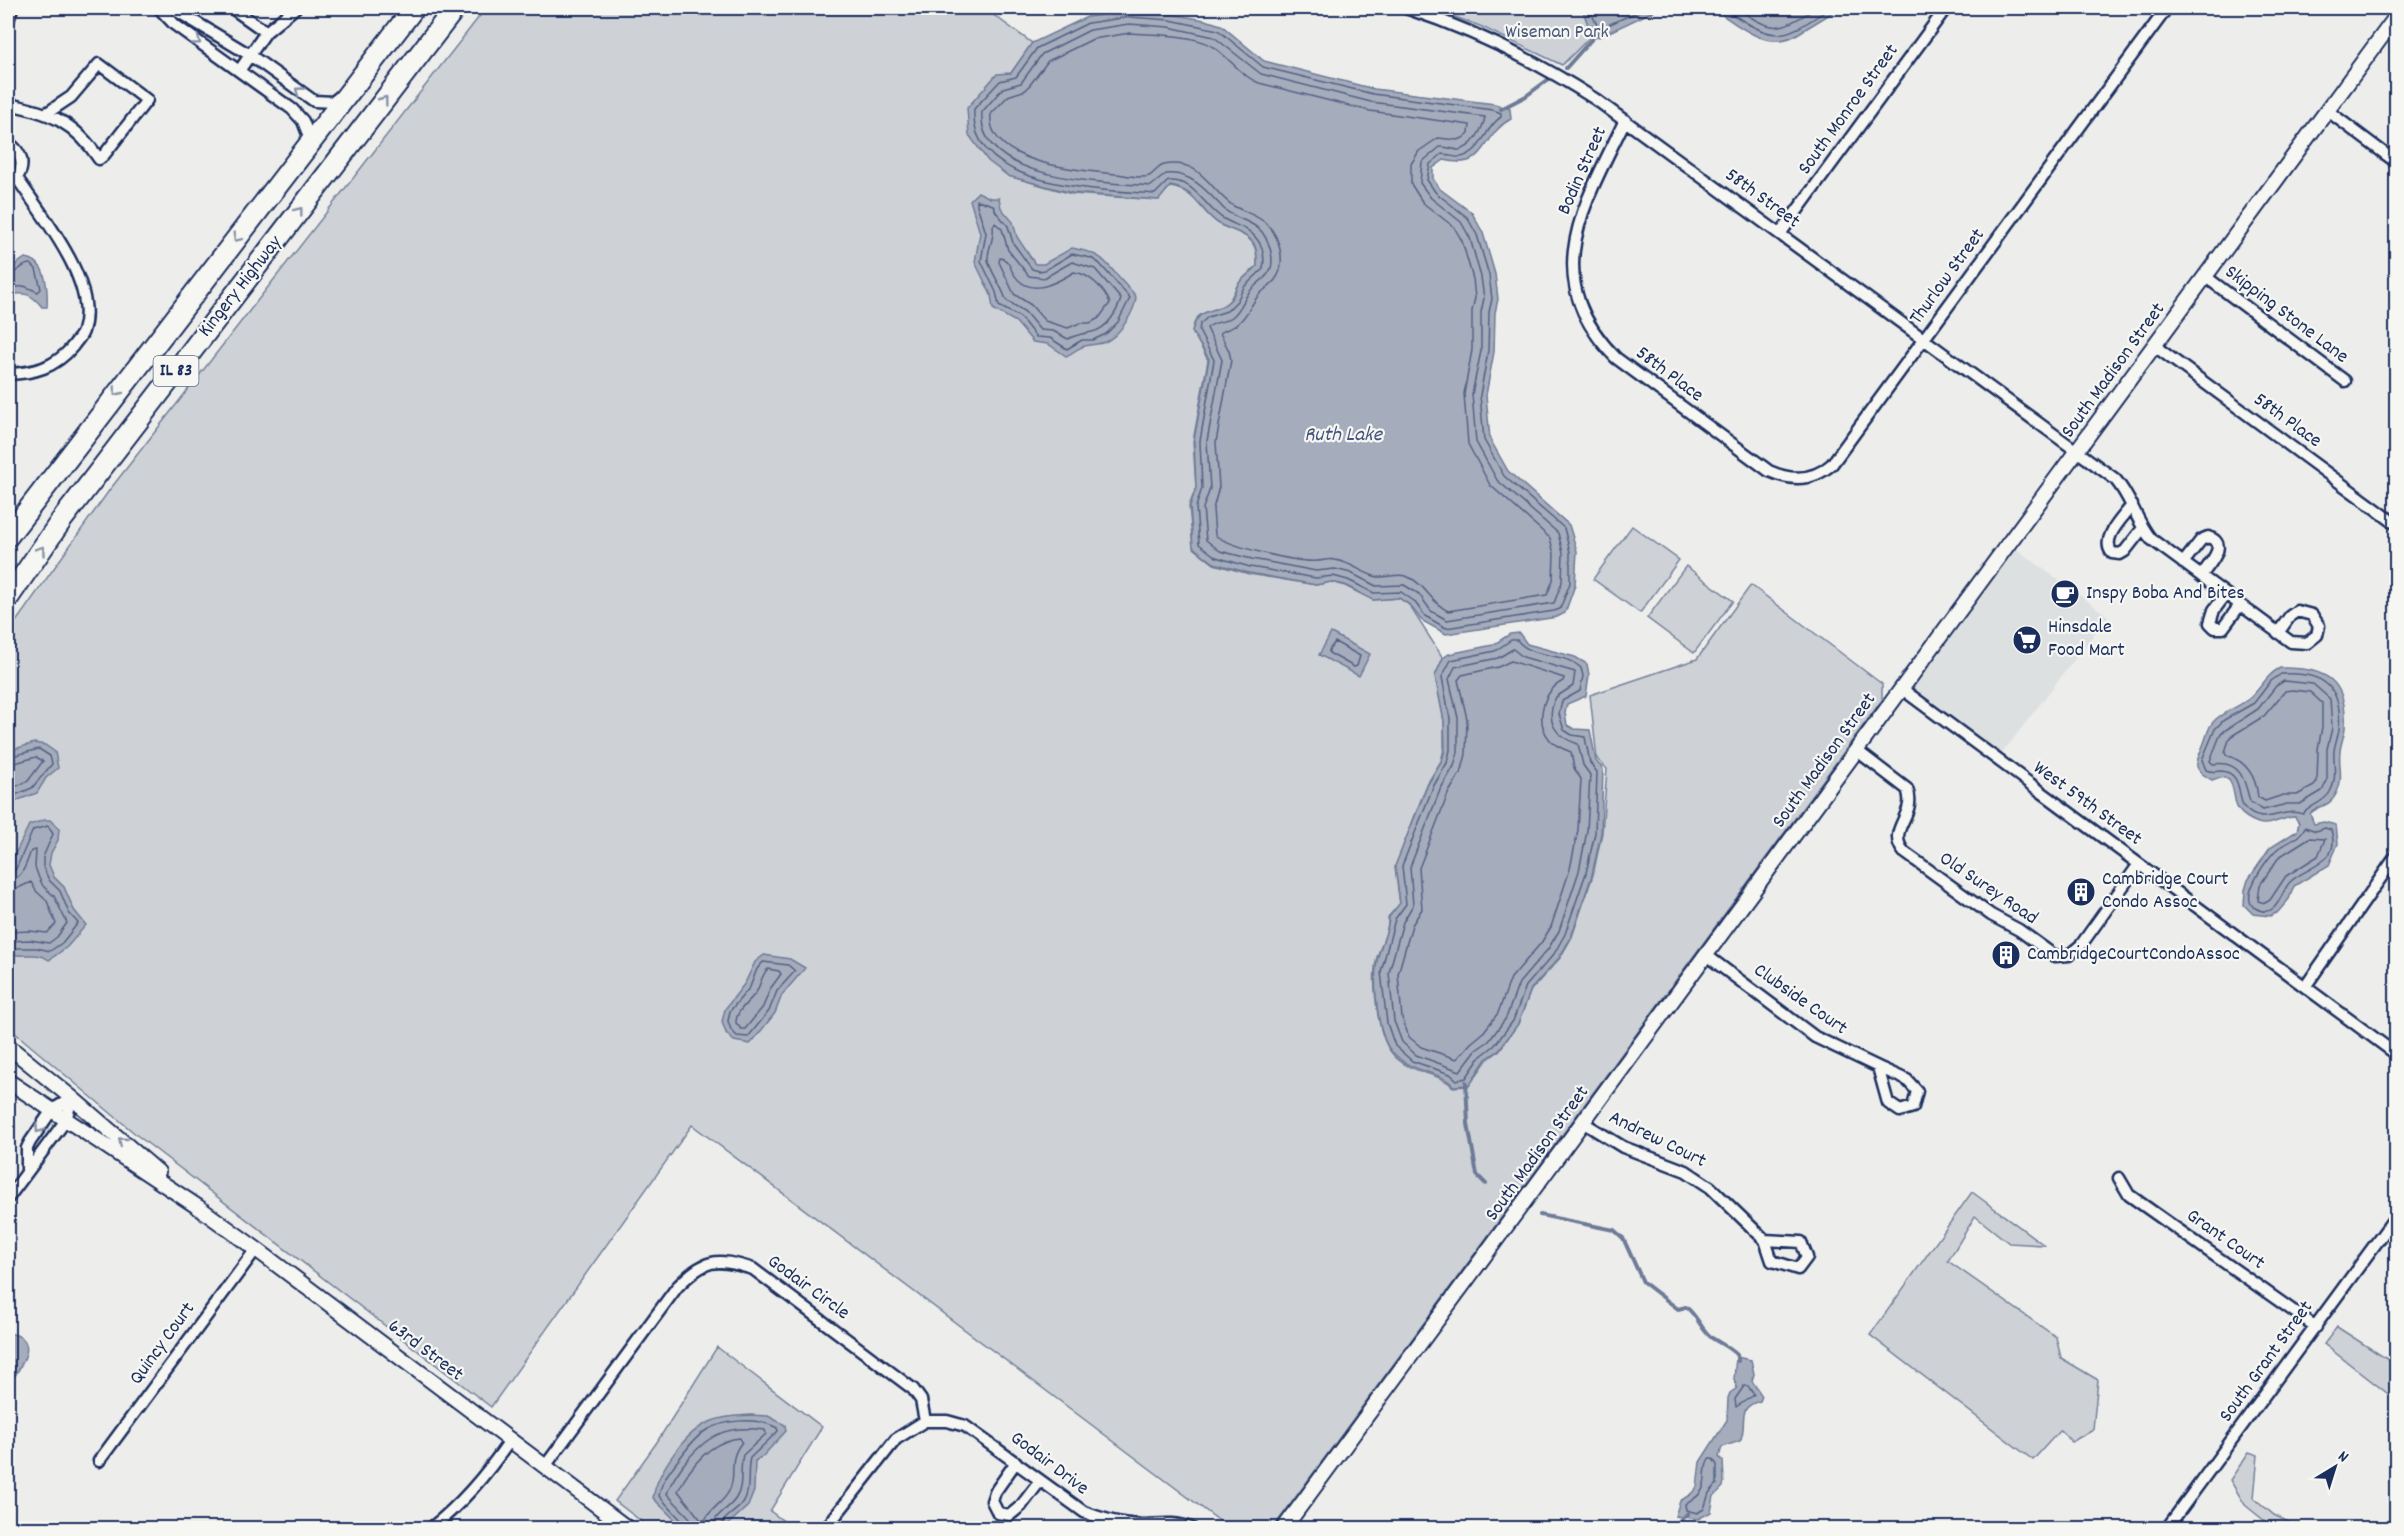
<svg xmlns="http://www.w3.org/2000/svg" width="2404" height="1536" font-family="Dekko,sans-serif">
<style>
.built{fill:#dde0e1}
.green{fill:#ced2d7;stroke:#74809a;stroke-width:1.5}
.water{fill:#a5acbc;stroke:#6e7a96;stroke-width:1.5}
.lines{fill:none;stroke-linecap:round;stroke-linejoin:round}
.shore{stroke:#526184;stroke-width:1.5}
.stream{stroke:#6e7a96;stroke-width:4}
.minor-casing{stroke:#1b2f5e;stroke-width:15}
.tertiary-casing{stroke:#1b2f5e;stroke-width:18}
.motorway-casing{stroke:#1b2f5e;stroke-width:24}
.minor{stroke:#f6f6f2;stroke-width:10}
.tertiary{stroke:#f6f6f2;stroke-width:14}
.motorway{stroke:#f6f6f2;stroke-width:20}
.oneway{stroke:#8892a8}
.labels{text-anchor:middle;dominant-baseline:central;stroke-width:4.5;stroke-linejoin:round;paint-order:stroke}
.shield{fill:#f6f6f2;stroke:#5d6b8a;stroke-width:1.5}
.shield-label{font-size:18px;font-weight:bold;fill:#1b2f5e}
.park-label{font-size:20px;fill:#48587c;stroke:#f6f6f2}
.street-label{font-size:20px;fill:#1b2f5e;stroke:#f6f6f2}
.poi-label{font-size:20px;fill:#1b2f5e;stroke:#f6f6f2;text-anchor:start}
.water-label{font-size:21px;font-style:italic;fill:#44547a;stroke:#f6f6f2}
</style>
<rect width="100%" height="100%" fill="#edeeec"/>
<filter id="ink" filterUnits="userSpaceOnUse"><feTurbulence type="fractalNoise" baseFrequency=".0167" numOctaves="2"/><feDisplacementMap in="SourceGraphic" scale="12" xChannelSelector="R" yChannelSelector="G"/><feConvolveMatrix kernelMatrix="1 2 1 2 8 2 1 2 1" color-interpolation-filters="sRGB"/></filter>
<g filter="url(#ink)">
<!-- built -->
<path class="built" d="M2008 543 2108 616 1997 760 1902 689Z"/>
<!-- green -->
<path class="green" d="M486 8H984L1032 43 1011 73 1008 176 1072 194 1158 200 1170 187C1198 191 1200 214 1221 225 1230 230 1242 232 1250 240 1257 247 1257 257 1257 266 1251 271 1244 277 1239 283 1233 291 1232 301 1223 307 1206 316 1197 308 1192 331L1208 360 1193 441 1196 488 1189 506 1193 547 1214 564 1249 574 1316 585 1331 582 1345 586 1373 600 1399 598 1409 605 1443 658 1435 676 1444 721V749L1441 761 1427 784 1395 867 1400 904 1388 917C1389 932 1381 944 1377 957 1371 978 1377 1034 1391 1052 1408 1075 1441 1072 1453 1087L1469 1086 1487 1060 1499 1051 1518 1024 1531 990 1560 958 1572 937 1593 875 1602 833 1607 769 1597 759 1590 695 1697 659 1751 585 1882 684V700L1273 1528H1229L692 1125 491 1407 138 1136 8 1027V633L108 492Z
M1430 8H1582L1592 35 1562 65 1480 26Z
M1632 526 1679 560 1640 613 1593 579Z
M1686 566 1733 601 1694 653 1647 618Z
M1972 1192 2044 1245 2009 1243 1975 1216 1948 1261 2056 1337 2061 1358 2098 1380 2093 1429 2072 1442 2060 1430 2033 1460 1870 1335Z
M2337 1327 2396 1365V1400L2324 1344Z
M717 1347 822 1427 770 1511 793 1528H650L615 1501 657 1442Z
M2249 1452 2258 1455 2254 1498 2274 1515 2301 1528H2266V1522L2245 1505 2230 1480Z"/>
<!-- water -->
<path class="water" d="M1582 8H1660L1599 37 1591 33Z
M1712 8H1840L1794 36C1764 51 1736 23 1712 8Z
M1129 11 1171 14 1205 20 1221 25 1264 61 1374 89 1495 104 1510 109 1511 119C1480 135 1490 171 1444 160L1433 168V179L1440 189 1472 213 1483 233 1495 274 1498 299 1495 313 1494 352 1486 395 1490 439 1508 471 1569 525 1577 551 1575 585 1565 613 1557 617 1446 634 1421 620 1410 605 1399 598 1373 600 1345 585 1331 582 1316 585 1249 573 1214 563 1193 547 1190 506 1196 488 1194 440 1209 359 1192 332C1198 304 1215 316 1230 300 1235 295 1235 288 1239 283 1244 277 1252 272 1257 266 1257 257 1258 247 1251 240 1243 232 1230 230 1221 225 1200 214 1200 191 1170 186L1159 200 1072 193 1008 176 988 161 969 135 967 108 997 74 1011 73 1032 43 1087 17Z
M978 192 990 198H999L1001 208 1013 222 1017 237 1035 264H1044L1072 248C1099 253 1103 258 1120 279 1125 285 1132 290 1136 297 1135 312 1119 336 1105 342 1097 345 1089 344 1082 347 1076 349 1072 354 1066 356L1048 344 1033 342 1016 322 993 309 991 295 975 262 980 233 970 200Z
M25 258C47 260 48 288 47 307H42C31 293 24 292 8 295V270Z
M1331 633 1370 654 1359 676 1319 655Z
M1519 633 1527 644 1575 657 1587 664 1589 675 1586 696 1567 704 1565 713 1567 725 1574 729 1590 730 1596 761 1603 769 1601 833 1592 875 1571 937 1559 958 1531 989 1518 1024 1498 1051 1486 1059 1469 1085 1453 1086C1443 1072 1416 1073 1401 1060 1398 1057 1394 1054 1391 1051 1377 1034 1372 978 1378 957 1381 943 1389 931 1389 917L1400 903 1395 866 1428 784 1442 761 1445 749 1444 721 1435 676 1443 658 1449 654 1493 645 1510 634Z
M2280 668C2325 667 2348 679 2345 728 2344 736 2341 743 2340 751 2338 765 2344 778 2337 792 2329 809 2319 804 2310 814L2314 824 2324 822 2336 825 2338 844 2329 865 2294 886 2289 899 2278 912 2270 916 2253 914 2244 905 2245 890 2248 880 2270 848 2297 831 2299 823 2295 817C2282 817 2271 827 2258 823 2250 820 2242 815 2238 809 2231 797 2238 769 2212 780 2189 768 2197 762 2204 743 2208 733 2208 726 2216 719 2227 710 2241 706 2251 697 2262 687 2266 675 2280 668Z
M34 743 45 745 55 752 58 768 46 778 37 793 8 804V751Z
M44 820H50L59 829 58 840 51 853 49 865 54 877 64 887 74 910 86 925 67 947 49 960C35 950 22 959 8 953V869L29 825Z
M764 955 790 959 805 968 782 995 775 1013 753 1041 750 1044 734 1041 726 1033 722 1022 725 1009 745 983 755 962Z
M9 1333C44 1339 18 1370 8 1387Z
M1736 1357 1751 1360 1754 1374 1752 1381 1762 1396 1760 1401C1734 1408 1749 1423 1740 1441L1722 1447 1719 1457 1723 1461 1724 1481 1723 1487 1714 1496 1711 1512 1698 1519 1675 1516 1680 1501 1691 1494 1697 1487 1700 1462 1727 1420 1728 1398 1730 1393 1737 1388 1734 1379Z
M750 1415 768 1416 785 1425 786 1431 763 1456 755 1461 754 1491 748 1506 724 1528H683L653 1498C657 1472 686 1430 712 1421 724 1416 737 1416 750 1415Z"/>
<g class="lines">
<!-- shore -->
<path class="shore" d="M1589 8 1599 29 1646 8
M1723 8C1775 42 1778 43 1830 8
M1736 8C1776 34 1777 31 1817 8
M1129 17 1170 20 1218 30 1263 67 1373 94 1493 110 1501 113V117C1484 128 1483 152 1461 157 1455 158 1448 155 1442 154L1430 164 1427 180 1436 193 1467 217 1477 235 1489 275 1492 299 1489 312 1488 352 1480 395 1484 440 1504 476 1564 528 1570 552V583L1560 609 1554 611 1446 628 1425 616 1414 601 1401 592 1374 593 1348 580 1333 576 1316 578 1250 567 1216 557 1199 544 1196 507 1202 488 1200 441 1214 360 1199 331 1200 324 1208 317 1227 311 1237 301 1244 287 1263 269C1265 258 1264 247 1256 238 1249 228 1234 225 1224 219 1203 207 1196 179 1168 181L1155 194C1100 189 968 189 974 109L1000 81 1016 77 1037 48 1088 23Z
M1129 24 1169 27 1214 37 1261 74 1371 102 1485 117C1483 128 1473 148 1459 150 1453 150 1447 146 1440 147L1422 162 1420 183 1431 198 1461 222 1470 238 1481 277 1484 298 1481 312V351L1472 394 1476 442 1497 480 1558 533 1563 553 1562 582 1554 603 1447 620 1431 611 1419 594 1404 585 1376 586 1351 573 1335 569 1316 571 1252 559 1220 551 1206 540 1203 508 1210 489 1207 441 1222 360 1207 328C1214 321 1224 323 1232 317 1241 310 1243 300 1250 291 1255 285 1262 281 1267 275 1277 264 1270 243 1262 232 1252 220 1233 219 1223 208 1208 192 1191 171 1166 174L1151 186C1104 182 976 181 982 112L1003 88 1021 83 1042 54 1090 30Z
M1130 33C1152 35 1190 34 1210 45 1228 55 1240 76 1259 83L1370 111 1470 125 1469 133 1463 138 1458 140 1438 138 1419 151 1411 164V184L1423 203 1454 227 1462 241 1473 279 1475 298 1472 311V350L1464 394 1468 444 1490 485 1550 538 1554 554 1553 580 1547 595 1448 611C1431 603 1425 583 1406 576 1397 573 1388 578 1378 577 1365 575 1351 562 1335 560 1329 558 1323 561 1317 561 1299 563 1229 547 1215 535L1213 509 1219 487 1216 442 1231 360 1229 351 1220 333C1225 329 1231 329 1236 325 1247 317 1250 306 1258 296 1263 290 1270 286 1275 280 1287 265 1280 238 1268 225 1258 215 1243 212 1232 205 1209 189 1201 158 1164 165 1157 167 1155 173 1149 176 1143 179 1125 175 1117 174 1084 171 985 164 991 114L1008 96 1026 90 1048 61 1093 39Z
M977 200 993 205 996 212 1008 226 1013 243 1032 269 1039 271 1045 270 1072 254 1091 258 1099 263 1130 298 1118 322 1106 334 1093 340H1082L1067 349 1050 338 1036 337 1020 317 999 306 996 292 981 261 986 233 977 205Z
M995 223 1002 229 1008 250 1029 276 1044 278 1072 262 1095 269 1121 299C1117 312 1107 329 1092 332 1083 334 1077 334 1068 339L1053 331 1040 330 1025 312 1006 300C1002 286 990 271 988 260 987 249 995 239 993 226Z
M1000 258C1007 259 1009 264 1012 271 1027 299 1053 285 1074 272 1090 274 1104 289 1110 303L1099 318 1090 323H1080L1068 328 1045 321 1031 305 1014 294 999 262Z
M8 275C17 274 22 263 31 264L36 269 41 289 38 292 24 286 8 289
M1511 640H1517C1533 660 1563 651 1581 668L1583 676 1580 691 1562 701 1559 714 1564 730 1572 735 1585 737 1590 763 1597 772 1595 833 1586 873 1565 934 1554 954 1526 986 1513 1021 1494 1046 1481 1056 1466 1078 1457 1080 1450 1074 1412 1061 1395 1046 1387 1023 1381 972 1395 919 1406 904 1402 866 1433 787 1447 763 1450 750V719L1442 677 1451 660 1495 651Z
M1335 642 1360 656 1357 666 1354 667 1329 653V650Z
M1513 649 1523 657 1575 672 1573 686 1556 697C1544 722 1556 737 1578 744L1583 765 1590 775 1587 831 1579 871 1559 931 1548 949 1519 983 1506 1018 1489 1041 1476 1050 1460 1071 1416 1055 1402 1042 1394 1021 1389 973 1403 922 1413 905 1410 867 1440 790 1454 766 1458 752V718L1449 679 1455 667 1498 658Z
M1511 661 1564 678 1563 681C1543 691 1534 721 1550 740 1555 746 1563 749 1571 752L1574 768 1581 779 1578 830 1570 869 1551 927 1541 943 1511 978 1498 1013 1482 1034 1471 1043 1457 1059 1421 1047 1409 1037 1402 1018 1398 974 1412 925 1422 909 1419 868 1448 794 1462 770 1466 754 1467 719 1458 680 1462 675 1498 667Z
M2281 674C2322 671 2343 686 2339 729 2338 736 2335 743 2334 751 2333 765 2338 778 2330 792 2324 803 2311 804 2303 814 2280 806 2263 830 2243 806 2238 793 2241 772 2221 771 2214 771 2213 773 2206 770L2202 760 2215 729 2224 720 2254 703 2271 681Z
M2284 681 2313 684 2330 699 2332 728 2327 749V781L2322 791 2300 804H2287L2263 810 2250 802C2245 780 2241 760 2213 764L2210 761 2221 733 2258 709 2276 686Z
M2292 690 2310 692 2322 703V727L2318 749 2317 782 2314 786 2297 795H2283L2265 801 2258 797C2256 776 2247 761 2226 755L2225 752 2230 737 2264 716 2285 691Z
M8 757 39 749 50 756 52 764 32 788 8 798
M8 765 36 757 43 761 28 781 8 790
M2305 827 2316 831 2325 828 2331 830C2342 864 2306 866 2290 882 2280 892 2278 921 2255 908 2238 898 2266 861 2274 852 2284 841 2299 841 2305 827Z
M2309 838 2325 839 2318 856 2286 876 2270 900 2265 903 2258 901 2260 885 2279 857Z
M8 873 16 869 33 830 48 826 53 834 43 857V867L49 880 60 891 69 913 78 923 62 943 50 951 37 948H8
M8 881C23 879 26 864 31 851L36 850 35 867 39 878 43 886 54 896 67 923 57 937 49 943 30 940 8 941
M8 890 18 888 31 882 36 891 47 901 56 924 47 933 30 931 8 932
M763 962 788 965 795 971 777 991 769 1011 748 1037 737 1036 731 1030 728 1021 730 1011 750 987 757 969Z
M768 969 779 971 781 974 770 989 763 1007 745 1029H741L736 1023C736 1009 750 1002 757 991 761 983 762 974 768 969Z
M1744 1386H1748L1754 1395 1736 1407 1735 1399Z
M733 1439 740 1438 742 1442C726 1462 738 1474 729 1491 724 1502 711 1508 705 1520H701L678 1491C690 1467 707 1445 733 1439Z
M1709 1459H1713L1717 1465V1484L1709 1493 1704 1509 1697 1513 1686 1510 1685 1505C1691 1500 1700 1497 1703 1488 1707 1478 1703 1469 1709 1459Z
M685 1528 683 1522 659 1496C661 1482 670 1470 679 1459 687 1449 694 1438 705 1431 725 1419 757 1417 777 1428L778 1431 750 1458C746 1472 752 1491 742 1504 735 1513 722 1517 721 1528
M692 1528 690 1518 667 1494C670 1483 677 1474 683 1465 707 1435 725 1425 765 1430L766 1434 743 1455C739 1468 744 1486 736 1498 729 1510 714 1513 713 1528"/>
<!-- stream -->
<path class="stream" d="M1566 68 1598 32
M1501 109 1526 96 1549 79
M1466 1082 1468 1124 1477 1175 1486 1184
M1540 1215 1614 1230 1623 1238 1643 1282 1678 1309 1686 1307C1697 1315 1702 1331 1712 1338 1721 1344 1729 1347 1737 1355L1738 1361
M1672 1528 1688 1513"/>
<!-- minor casing -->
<g class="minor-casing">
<path id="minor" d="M159 8 175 25 292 109 303 121 311 142
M172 8 250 55 314 101 333 102 342 95
M232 8 266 32
M1406 8C1473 30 1535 60 1595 99L2115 479C2131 497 2136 521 2151 539L2280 634 2291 642 2307 643 2317 635 2319 626 2312 615 2297 611 2290 616 2278 633
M8 21 12 8
M239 71 266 32 295 8
M8 104C49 112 75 122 99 159L104 155 147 100 99 64 71 97 47 113
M2328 111 2396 162
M1625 120C1585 204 1536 277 1616 358L1769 471C1791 481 1813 481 1832 464L2167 8
M8 143C25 153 27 174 8 184
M1780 234 1946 8
M2206 277 2345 381
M2156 347 2396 524
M8 374C34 373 55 368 73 346 76 341 82 336 83 331 99 283 42 216 17 178
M2132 505C2123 518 2100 538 2112 553L2120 554 2125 551 2143 528
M2183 563 2201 540 2208 537C2230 544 2209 564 2201 576
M2226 594 2214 610 2210 623 2215 628H2223L2240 605
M1902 689 2396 1054
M1856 750 1907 789C1918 816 1885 829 1904 852L1991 915 2019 930 2055 956 2069 955 2081 945 2139 864
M1706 955 1815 1037 1878 1067 1888 1103 1900 1111 1913 1107 1917 1091 1907 1080 1878 1067
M2305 987 2396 856
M1584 1123 1623 1147 1686 1171 1710 1187 1765 1240 1772 1261 1798 1269 1807 1257 1801 1242 1765 1240
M27 1172V1148L30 1142 52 1110 72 1098
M2119 1178 2129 1195 2316 1327
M8 1198 66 1120 72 1098
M925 1421H947L965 1426 1084 1512C1102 1519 1120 1524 1139 1525 1158 1525 1173 1521 1191 1528
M99 1461 256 1249
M1016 1462 995 1492 992 1501 998 1513 1010 1515 1021 1506 1040 1481
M546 1465 677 1287C705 1259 715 1257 753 1269L913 1389 921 1400 925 1421
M431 1528C462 1504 489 1471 511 1439
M826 1528 896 1439 925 1421
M2167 1528 2396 1216"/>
</g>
<!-- tertiary casing -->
<g class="tertiary-casing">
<path id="tertiary" d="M8 1046 72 1098 158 1172
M8 1081 198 1207 256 1249 627 1528
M1284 1528 2396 17"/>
</g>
<!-- motorway casing -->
<g class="motorway-casing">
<path id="motorway" d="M8 536 414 8
M8 598 61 521 455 8"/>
</g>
<!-- minor -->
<use href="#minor" class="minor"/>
<!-- tertiary -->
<use href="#tertiary" class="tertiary"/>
<!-- motorway -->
<use href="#motorway" class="motorway"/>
</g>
<!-- one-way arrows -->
<defs><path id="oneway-chevron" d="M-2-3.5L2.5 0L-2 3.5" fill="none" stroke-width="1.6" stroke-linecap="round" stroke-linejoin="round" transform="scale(1.5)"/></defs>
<g class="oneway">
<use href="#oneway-chevron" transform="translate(197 41) rotate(36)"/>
<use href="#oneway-chevron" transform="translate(299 91) rotate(-144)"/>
<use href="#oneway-chevron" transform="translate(384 100) rotate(-53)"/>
<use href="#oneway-chevron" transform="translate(299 211) rotate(-52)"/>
<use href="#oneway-chevron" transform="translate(237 238) rotate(128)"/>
<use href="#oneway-chevron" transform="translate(117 392) rotate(128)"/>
<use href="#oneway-chevron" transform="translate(41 550) rotate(-55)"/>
<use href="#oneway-chevron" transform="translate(39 1129) rotate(125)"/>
<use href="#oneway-chevron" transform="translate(122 1141) rotate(-139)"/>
</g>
</g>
<!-- icons -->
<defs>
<g id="cafe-disc" transform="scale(1.5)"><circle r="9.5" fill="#1b2f5e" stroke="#f6f6f2"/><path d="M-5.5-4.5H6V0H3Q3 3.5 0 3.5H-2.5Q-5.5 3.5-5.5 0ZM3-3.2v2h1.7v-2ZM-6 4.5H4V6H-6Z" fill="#fff"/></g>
<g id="supermarket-disc" transform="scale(1.5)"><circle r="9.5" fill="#1b2f5e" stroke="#f6f6f2"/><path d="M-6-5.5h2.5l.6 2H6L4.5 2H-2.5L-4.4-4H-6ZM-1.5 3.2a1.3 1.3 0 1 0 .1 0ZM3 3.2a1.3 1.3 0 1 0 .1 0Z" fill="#fff"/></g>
<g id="building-disc" transform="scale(1.5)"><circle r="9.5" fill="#1b2f5e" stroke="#f6f6f2"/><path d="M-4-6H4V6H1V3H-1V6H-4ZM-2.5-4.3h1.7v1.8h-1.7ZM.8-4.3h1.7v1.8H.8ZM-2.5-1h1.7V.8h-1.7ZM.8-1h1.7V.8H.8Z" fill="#fff"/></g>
</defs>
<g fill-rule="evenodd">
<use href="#cafe-disc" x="2065" y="594"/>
<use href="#supermarket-disc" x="2027" y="640"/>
<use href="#building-disc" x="2081" y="892"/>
<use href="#building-disc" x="2006" y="955"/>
</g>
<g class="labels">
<!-- shield labels -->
<rect class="shield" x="153.5" y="356" width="45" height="30" rx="4.5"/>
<g class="shield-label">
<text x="176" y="371">IL 83</text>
</g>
<!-- park labels -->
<g class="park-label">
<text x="1557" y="33">Wiseman Park</text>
</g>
<!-- street labels -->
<g class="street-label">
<text transform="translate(1849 110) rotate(-54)">South Monroe Street</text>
<text transform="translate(1583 171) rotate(-66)">Bodin Street</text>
<text transform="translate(1762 199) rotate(36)">58th Street</text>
<text transform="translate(1948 277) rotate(-54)">Thurlow Street</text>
<text transform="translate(241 287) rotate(-52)">Kingery Highway</text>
<text transform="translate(2286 315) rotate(37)">Skipping Stone Lane</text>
<text transform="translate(2114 371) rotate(-54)">South Madison Street</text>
<text transform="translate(1669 375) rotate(37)">58th Place</text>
<text transform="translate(2287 421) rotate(36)">58th Place</text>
<text transform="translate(1825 761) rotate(-54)">South Madison Street</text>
<text transform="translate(2087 804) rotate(36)">West 59th Street</text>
<text transform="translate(1988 889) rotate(34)">Old Surey Road</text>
<text transform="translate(1800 1000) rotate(35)">Clubside Court</text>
<text transform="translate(1657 1140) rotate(26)">Andrew Court</text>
<text transform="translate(1538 1154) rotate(-54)">South Madison Street</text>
<text transform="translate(2225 1240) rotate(35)">Grant Court</text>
<text transform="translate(808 1288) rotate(36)">Godair Circle</text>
<text transform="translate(163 1344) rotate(-54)">Quincy Court</text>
<text transform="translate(425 1351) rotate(37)">63rd Street</text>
<text transform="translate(2267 1362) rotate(-54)">South Grant Street</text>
<text transform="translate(1049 1464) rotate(37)">Godair Drive</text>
</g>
<!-- poi labels -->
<g class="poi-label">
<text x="2086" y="594">Inspy Boba And Bites</text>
<text x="2048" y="628">Hinsdale<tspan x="2048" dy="23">Food Mart</tspan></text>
<text x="2102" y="880">Cambridge Court<tspan x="2102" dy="23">Condo Assoc</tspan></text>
<text x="2027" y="955">CambridgeCourtCondoAssoc</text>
</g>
<!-- water labels -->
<g class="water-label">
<text x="1343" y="436">Ruth Lake</text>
</g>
</g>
<!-- margin -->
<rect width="2404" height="1536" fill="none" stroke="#f6f6f2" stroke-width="30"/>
<rect x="15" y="15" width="2374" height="1506" fill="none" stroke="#1b2f5e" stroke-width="2" filter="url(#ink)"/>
<!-- north arrow -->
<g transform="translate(2335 1467) rotate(38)" stroke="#f6f6f2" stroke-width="4.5" paint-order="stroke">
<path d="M0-4.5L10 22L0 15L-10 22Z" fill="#1b2f5e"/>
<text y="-9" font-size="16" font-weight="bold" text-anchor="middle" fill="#1b2f5e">N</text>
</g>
</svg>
